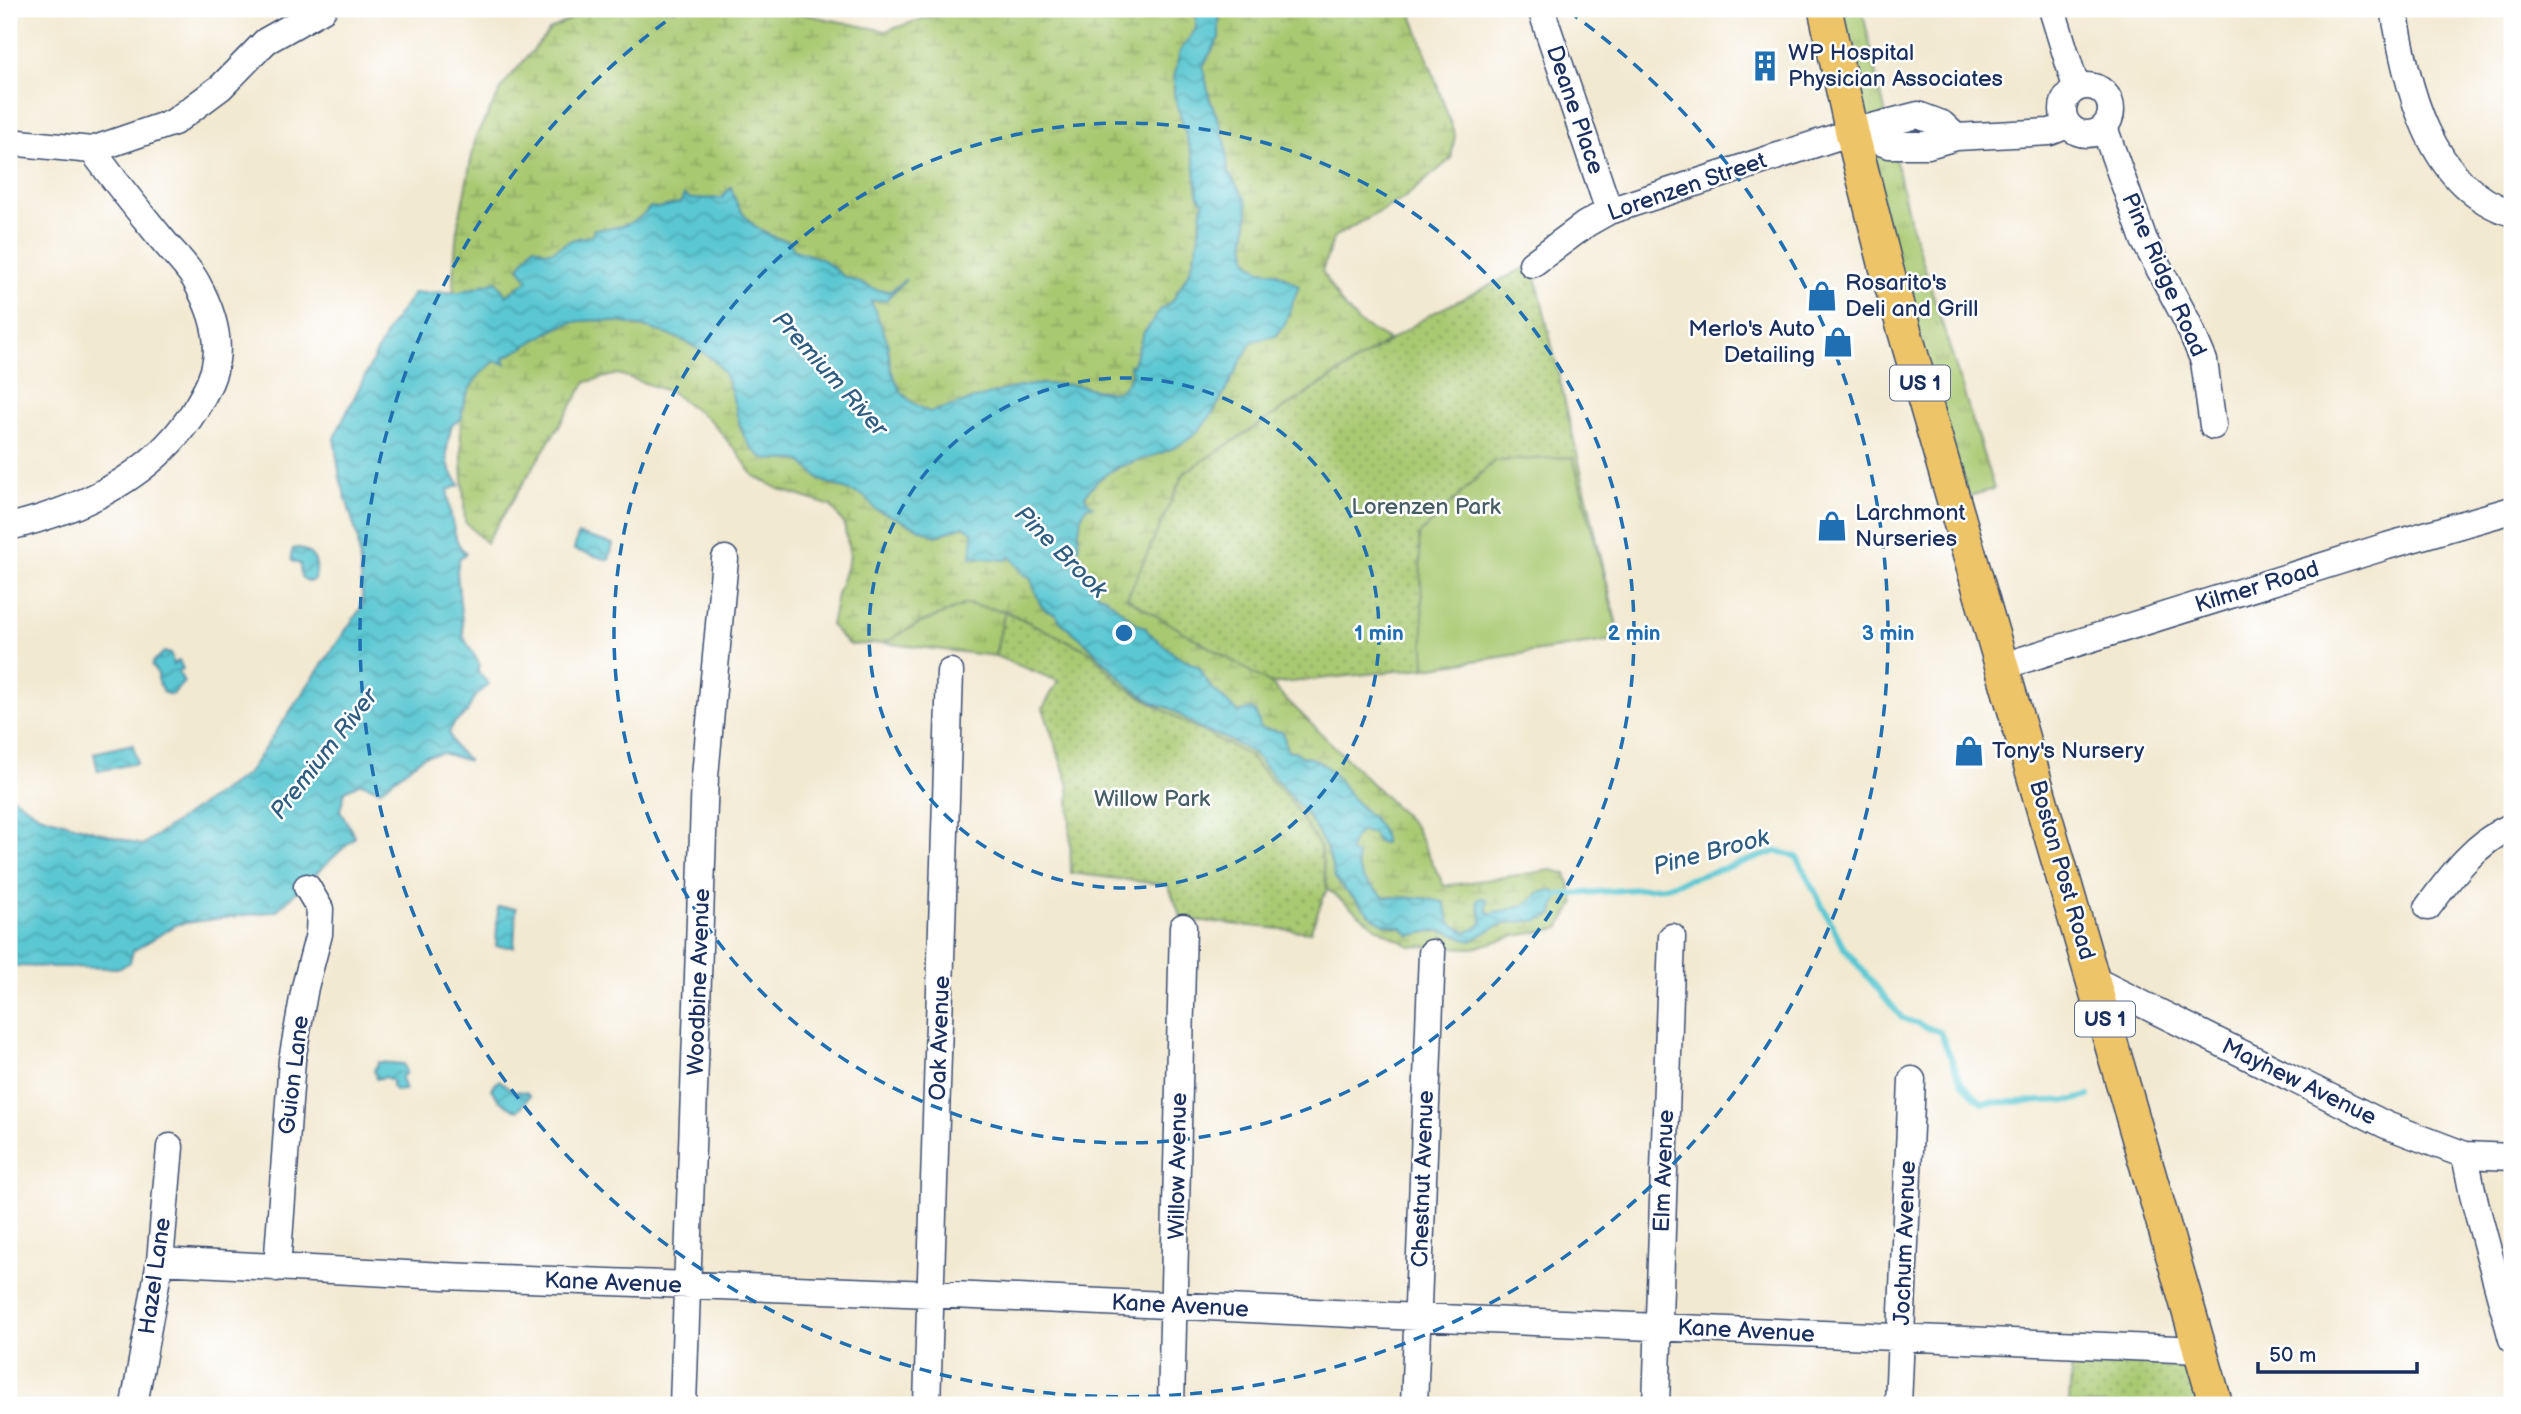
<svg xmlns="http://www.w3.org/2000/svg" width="2521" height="1414" font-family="'Balsamiq Sans',sans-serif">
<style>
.grass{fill:url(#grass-tufts);stroke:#627c68;stroke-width:2}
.wetland{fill:url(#wetland-marsh);stroke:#627c68;stroke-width:2}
.park{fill:url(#park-dots);stroke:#627c68;stroke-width:2}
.garden{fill:#a9c971;stroke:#627c68;stroke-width:2}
.water{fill:url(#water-waves);stroke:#3a7b98;stroke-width:2}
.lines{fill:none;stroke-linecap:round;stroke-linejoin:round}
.stream{stroke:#5ac7d2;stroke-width:6}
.minor-casing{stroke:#3b4b6f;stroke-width:29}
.major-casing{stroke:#3b4b6f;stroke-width:36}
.minor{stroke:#fff;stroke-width:26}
.major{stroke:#eec469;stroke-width:33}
.ring{fill:none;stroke:#1f6fb2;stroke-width:3.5;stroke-dasharray:12 9}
.labels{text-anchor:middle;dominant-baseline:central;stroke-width:5;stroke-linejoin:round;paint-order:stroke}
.shield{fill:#fff;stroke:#5f6d8e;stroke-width:2}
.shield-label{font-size:21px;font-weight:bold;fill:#1b2f5e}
.poi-label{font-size:23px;fill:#1b2f5e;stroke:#fff;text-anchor:start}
.street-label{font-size:23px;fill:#1b2f5e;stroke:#fff}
.park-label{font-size:23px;fill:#465d64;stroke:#fff}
.water-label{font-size:24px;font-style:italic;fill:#2e5d81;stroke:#fff}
.centre{fill:#1f6fb2;stroke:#fff;stroke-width:3.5}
.ring-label{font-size:21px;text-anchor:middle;font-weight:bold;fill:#1f6fb2;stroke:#fff;stroke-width:5;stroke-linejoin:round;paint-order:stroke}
</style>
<defs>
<pattern id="grass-tufts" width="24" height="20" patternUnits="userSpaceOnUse" patternTransform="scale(1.75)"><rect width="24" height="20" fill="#a9c971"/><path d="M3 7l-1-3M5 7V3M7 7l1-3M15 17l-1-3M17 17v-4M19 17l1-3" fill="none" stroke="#89a460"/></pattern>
<pattern id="wetland-marsh" width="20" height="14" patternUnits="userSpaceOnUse" patternTransform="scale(1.75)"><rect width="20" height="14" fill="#a9c971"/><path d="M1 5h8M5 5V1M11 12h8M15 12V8" fill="none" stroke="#89a460"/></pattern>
<pattern id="park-dots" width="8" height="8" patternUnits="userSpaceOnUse" patternTransform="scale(1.75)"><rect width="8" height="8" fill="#a9c971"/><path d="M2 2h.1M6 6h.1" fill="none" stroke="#89a460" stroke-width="1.8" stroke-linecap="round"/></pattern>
<pattern id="water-waves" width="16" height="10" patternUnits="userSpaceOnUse" patternTransform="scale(1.75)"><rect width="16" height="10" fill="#5ac7d2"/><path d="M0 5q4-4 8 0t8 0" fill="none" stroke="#4aa2ae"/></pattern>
</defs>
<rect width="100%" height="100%" fill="#fff"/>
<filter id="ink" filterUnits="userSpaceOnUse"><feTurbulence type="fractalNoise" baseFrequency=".0143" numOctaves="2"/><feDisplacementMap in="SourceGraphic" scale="14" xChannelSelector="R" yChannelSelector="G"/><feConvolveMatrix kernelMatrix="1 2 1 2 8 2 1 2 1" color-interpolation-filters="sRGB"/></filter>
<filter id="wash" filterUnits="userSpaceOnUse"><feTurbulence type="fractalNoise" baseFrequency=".00686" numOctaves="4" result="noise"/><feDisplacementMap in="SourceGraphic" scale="28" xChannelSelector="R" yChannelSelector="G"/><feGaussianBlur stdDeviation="1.57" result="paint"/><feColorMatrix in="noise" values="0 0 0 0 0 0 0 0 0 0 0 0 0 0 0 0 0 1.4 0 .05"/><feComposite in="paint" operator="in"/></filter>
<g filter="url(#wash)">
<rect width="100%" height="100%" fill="#f2e9d1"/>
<!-- grass -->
<path class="grass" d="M1821 9H1862L1909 218 1994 489 1948 502Z
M966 604 1005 611 995 656 884 643 918 624Z"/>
<!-- wetland -->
<path class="wetland" d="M589 9H778L886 31 953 9H1410L1455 135 1451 159 1403 199 1334 237 1322 271 1341 303 1359 323 1389 340 1184 473 1128 598 1271 684 1414 825 1444 886 1552 870 1566 874 1575 902 1559 928 1511 937 1474 948 1410 946 1378 929 1327 889 1320 847 1180 720 1122 685 1091 652 1005 611 966 604 918 624 884 643 849 645 831 626 837 595 850 556 844 524 831 506 779 489 754 476 737 452 712 422 671 392 618 374 586 382 486 543 465 522 453 276 457 230 476 136 504 84 550 30Z"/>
<!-- park -->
<path class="park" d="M1533 264 1620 639 1425 668 1271 684 1127 598 1184 473 1431 314Z
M1005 611 1091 652 1122 685 1180 720 1248 755 1291 801 1320 847 1327 889 1310 932 1182 919 1168 885 1071 873 1069 786 1043 708 1058 681 995 656Z
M2072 1353 2193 1357 2208 1405H2069Z"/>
<!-- garden -->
<path class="garden" d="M1573 457 1620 639 1425 668 1419 535 1494 461Z"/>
<!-- water -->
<path class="water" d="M1196 9H1219V38L1203 66 1210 100 1220 124 1226 145 1228 172 1246 200 1248 214 1245 242 1248 261 1260 270 1276 272 1299 286 1284 326 1276 336 1253 341C1231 373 1217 423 1183 443 1148 465 1111 456 1085 496L1087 501 1093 506 1086 507 1081 518 1079 531 1078 554 1081 569 1098 594 1106 598 1137 624 1145 627 1149 633 1178 657 1199 667 1210 686 1239 713 1251 709 1255 711 1261 728 1283 732 1287 751H1295L1302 757C1327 756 1342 787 1356 802 1367 815 1384 823 1384 843L1378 842 1373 834 1361 831 1353 840 1350 852 1357 856 1358 868 1363 879 1384 897 1423 898 1444 902 1450 923 1466 932C1489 926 1482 919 1477 901L1481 898 1487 899V911L1489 913C1507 909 1527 910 1538 893L1552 890 1559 895 1552 915C1537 924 1517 920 1501 925 1490 928 1481 936 1471 941 1463 940 1458 935 1450 933 1438 928 1422 933 1410 936L1401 927 1384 924 1373 917 1345 890 1335 878 1328 851 1308 816 1253 753 1221 736 1206 732 1169 708 1154 703 1128 685 1086 643 1061 622 1055 614 1045 610 1040 604 1030 577 1023 574 1010 556 1007 560 971 557 973 533 964 526 936 536 875 509 864 496 822 481 801 461C786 457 772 464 759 455 733 435 739 398 723 372 700 335 612 313 571 323 547 329 527 349 504 357L506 364 496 361C478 372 461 396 462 418L452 425C445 450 443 464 460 485L448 490C447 498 454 535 458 543 460 547 463 550 466 553L459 559 457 571 460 603 464 638 480 665 477 671 489 684 473 699 467 713 454 723 449 733 455 748 469 761 442 753 424 756 380 790 361 783 345 791 340 810 355 837 276 911 178 924 133 951 130 962 120 968 9 966V795L39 815 142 845 247 774 363 605 358 539 340 478 334 438 389 328 414 293 460 292 497 281 506 296 528 280 519 267 534 246C556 259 557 244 575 239 580 237 587 237 592 236L594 229C616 229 637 225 650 207L659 208 680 203 684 195 691 199 722 198 731 187C739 218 758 235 789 241L794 250 822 259 843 276 877 290 891 291 906 279 886 300 871 301 887 340 891 370 901 392 913 403 929 412C970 403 1009 383 1051 384 1063 384 1078 385 1089 388 1110 393 1123 398 1132 372L1129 365 1132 366 1144 332 1148 328 1160 310 1173 300 1190 270 1197 248 1203 202 1198 194 1194 161 1174 95V78L1180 51 1196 29Z
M578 534 613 544 609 560 574 550Z
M299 548C314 553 320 564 314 579L309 582 301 577 300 564 292 561 291 555 293 549Z
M164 652 171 654 173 665 179 660 183 669 178 671 184 682 172 695 164 693 158 682V674L152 666 153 662Z
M133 744 137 763 98 771 94 753Z
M498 907 516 908 514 947 496 946Z
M379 1062 404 1064 406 1073 401 1078 405 1090 396 1091 392 1086V1081L385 1077 376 1079 374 1070Z
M499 1080 513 1091 526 1092 530 1096 518 1111 500 1101 491 1089Z"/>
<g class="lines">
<!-- stream -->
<path class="stream" d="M1553 899 1559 895 1664 887 1778 851 1797 857 1844 948 1902 1018 1940 1032 1962 1084 1982 1103 2074 1100 2089 1096"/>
</g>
</g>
<g filter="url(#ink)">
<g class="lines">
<!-- minor casing -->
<g class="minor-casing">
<path id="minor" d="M1541 9 1609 211
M2052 9 2076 87
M2394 9C2407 85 2428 187 2512 213
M2063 110a24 24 0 1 1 48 0a24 24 0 1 1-48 0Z
M2104 127 2144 240 2187 321 2204 361 2213 426
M1852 132 1889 145H1928L1956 137 2050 132 2068 125
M9 142 92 150 174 122 221 87 266 41 323 9
M1532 264 1586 224 1609 211 1852 132 1918 115 1942 124 1956 137
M9 527C84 509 159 473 199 403 207 389 214 376 216 360 220 334 209 305 197 283 189 267 172 252 161 238 137 209 114 180 92 150
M2003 666 2387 546 2512 510
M2428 907C2451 876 2475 843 2512 826
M2094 980 2386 1125 2465 1155 2512 1157
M2465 1155 2473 1195 2512 1339
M160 1261 444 1276 932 1294 1418 1317 2200 1350
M277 1268 292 1060 305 987 319 934 320 909 307 887
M134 1405 160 1261 170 1147
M683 1405 705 776 725 559
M927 1405 950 672
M1171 1405 1183 927
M1414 1405 1432 953
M1656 1405 1672 937
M1898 1405 1912 1080"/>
</g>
<!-- major casing -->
<g class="major-casing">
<path id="major" d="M1825 9 1852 132 1886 267 2216 1405"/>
</g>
<!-- minor -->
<use href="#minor" class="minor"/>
<!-- major -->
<use href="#major" class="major"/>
</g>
</g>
<!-- distance rings -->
<g class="ring">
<circle cx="1124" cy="633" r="255"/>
<circle cx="1124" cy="633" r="510"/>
<path d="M1568 11A764 764 0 1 1 680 11"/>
</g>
<!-- icons -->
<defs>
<g id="building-bare" transform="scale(2.415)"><path d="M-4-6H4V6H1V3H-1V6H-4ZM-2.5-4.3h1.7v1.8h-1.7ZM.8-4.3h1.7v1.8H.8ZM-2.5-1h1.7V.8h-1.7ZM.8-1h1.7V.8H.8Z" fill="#1f6fb2" stroke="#fff" stroke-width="2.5" paint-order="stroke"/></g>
<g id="shop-bare" transform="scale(2.415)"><path d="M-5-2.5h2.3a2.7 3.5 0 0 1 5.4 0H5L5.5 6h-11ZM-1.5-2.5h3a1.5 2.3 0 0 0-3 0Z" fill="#1f6fb2" stroke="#fff" stroke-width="2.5" paint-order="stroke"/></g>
</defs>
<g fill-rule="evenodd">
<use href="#building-bare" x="1765" y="66"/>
<use href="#shop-bare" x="1822" y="296"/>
<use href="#shop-bare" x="1838" y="342"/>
<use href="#shop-bare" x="1832" y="526"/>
<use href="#shop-bare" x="1969" y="751"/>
</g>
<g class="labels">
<!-- shield labels -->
<g class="shield">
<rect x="1890" y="365.5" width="60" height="35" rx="5"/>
<rect x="2075" y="1001.5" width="60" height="35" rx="5"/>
</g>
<g class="shield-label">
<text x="1920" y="383">US 1</text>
<text x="2105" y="1019">US 1</text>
</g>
<!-- poi labels -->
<g class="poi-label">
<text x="1788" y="53">WP Hospital<tspan x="1788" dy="26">Physician Associates</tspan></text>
<text x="1845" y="283">Rosarito's<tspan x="1845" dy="26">Deli and Grill</tspan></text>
<text x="1815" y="329" text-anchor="end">Merlo's Auto<tspan x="1815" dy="26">Detailing</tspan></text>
<text x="1855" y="513">Larchmont<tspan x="1855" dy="26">Nurseries</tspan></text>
<text x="1992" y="751">Tony's Nursery</text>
</g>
<!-- street labels -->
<g class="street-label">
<text transform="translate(1575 110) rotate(71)">Deane Place</text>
<text transform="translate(1687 187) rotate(-19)">Lorenzen Street</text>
<text transform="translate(2164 275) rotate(66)">Pine Ridge Road</text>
<text transform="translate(2257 587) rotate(-17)">Kilmer Road</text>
<text transform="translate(2062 870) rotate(74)">Boston Post Road</text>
<text transform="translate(699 982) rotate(-88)">Woodbine Avenue</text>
<text transform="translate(940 1038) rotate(-88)">Oak Avenue</text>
<text transform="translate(294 1075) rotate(-83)">Guion Lane</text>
<text transform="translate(2299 1082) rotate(26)">Mayhew Avenue</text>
<text transform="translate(1178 1166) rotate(-89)">Willow Avenue</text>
<text transform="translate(1664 1171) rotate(-88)">Elm Avenue</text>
<text transform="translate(1423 1179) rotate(-88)">Chestnut Avenue</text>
<text transform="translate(1905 1243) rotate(-88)">Jochum Avenue</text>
<text transform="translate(155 1276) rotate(-82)">Hazel Lane</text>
<text transform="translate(613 1283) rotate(2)">Kane Avenue</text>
<text transform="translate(1180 1306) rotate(3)">Kane Avenue</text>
<text transform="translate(1746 1331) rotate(3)">Kane Avenue</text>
</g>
<!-- park labels -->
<g class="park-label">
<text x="1426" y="507">Lorenzen Park</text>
<text x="1152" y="799">Willow Park</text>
</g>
<!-- water labels -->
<g class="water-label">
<text transform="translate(830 374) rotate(48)">Premium River</text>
<text transform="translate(1061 552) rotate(45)">Pine Brook</text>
<text transform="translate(324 754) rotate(-52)">Premium River</text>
<text transform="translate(1711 852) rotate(-15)">Pine Brook</text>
</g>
</g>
<circle cx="1124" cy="633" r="10" class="centre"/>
<g class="ring-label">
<text x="1379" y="640">1 min</text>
<text x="1634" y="640">2 min</text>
<text x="1888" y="640">3 min</text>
</g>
<!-- margin -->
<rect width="2521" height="1414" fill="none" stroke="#fff" stroke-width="35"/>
<!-- scale -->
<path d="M2258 1362v10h159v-10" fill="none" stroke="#1b2f5e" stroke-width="3.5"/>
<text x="2269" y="1362" font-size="21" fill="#1b2f5e" stroke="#ffffff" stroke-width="5" paint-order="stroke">50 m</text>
</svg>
